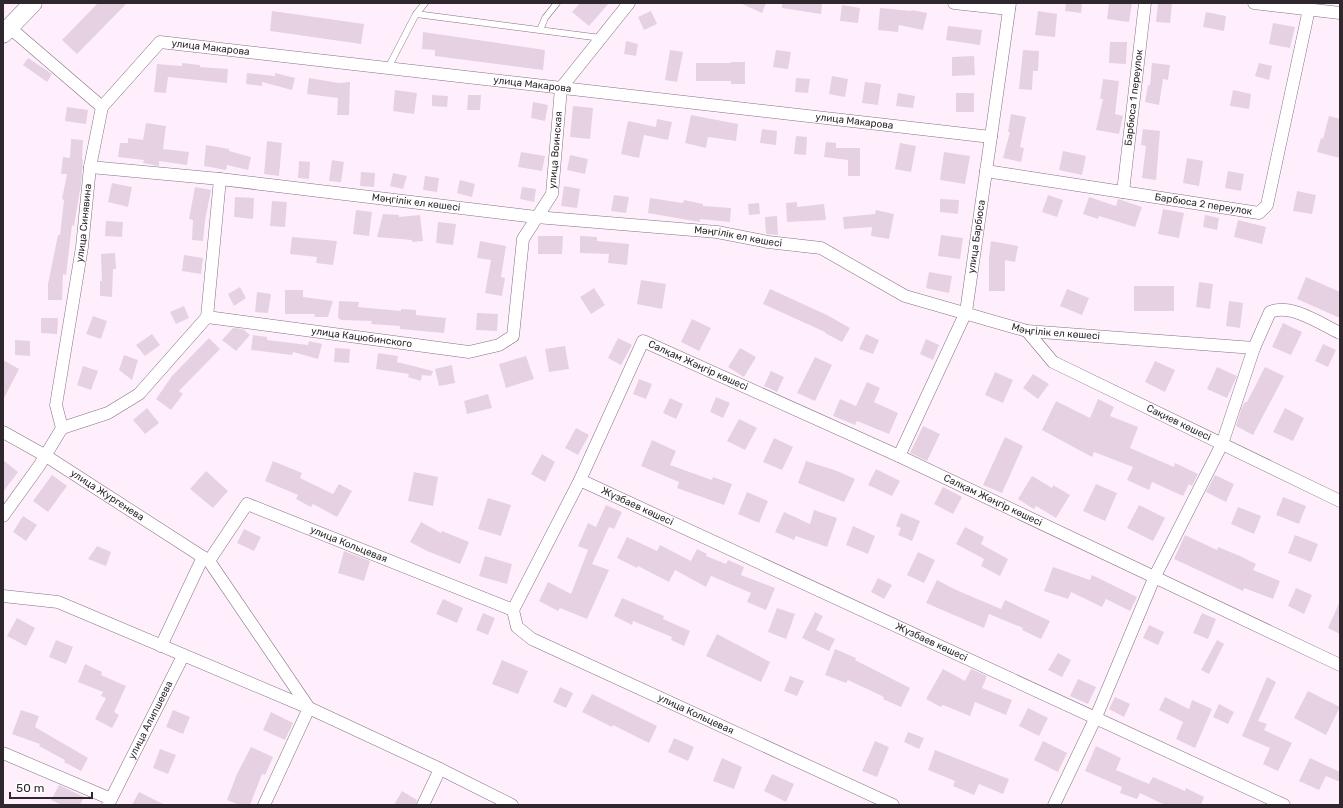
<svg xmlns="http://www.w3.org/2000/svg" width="1343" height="808" font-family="Rubik,sans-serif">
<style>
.building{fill:#e5d1e2}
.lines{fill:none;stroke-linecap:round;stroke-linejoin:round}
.lane-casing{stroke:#847281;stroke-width:7}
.street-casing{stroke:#847281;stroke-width:13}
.secondary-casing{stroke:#847281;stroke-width:19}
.lane{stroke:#fff;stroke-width:6}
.street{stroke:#fff;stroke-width:12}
.secondary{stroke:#fff;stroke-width:18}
.labels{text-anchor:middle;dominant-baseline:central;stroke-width:3.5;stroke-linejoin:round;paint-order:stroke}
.street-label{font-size:10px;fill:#2f272e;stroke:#fff}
</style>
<rect width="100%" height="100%" fill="#ffeffc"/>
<!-- building -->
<path class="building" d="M98 3H127L77 54 62 40Z
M580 3H609L589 26 572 12Z
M740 3H766L762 13Z
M782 3H822L821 14 782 8Z
M1066 3H1082L1081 13 1065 11Z
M1109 3H1132L1129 22 1107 19Z
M1158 3 1172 4 1170 23 1156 22Z
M842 5 860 8 858 23 840 21Z
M880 8 911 11 912 10 927 13 923 30 899 25 898 32 878 30Z
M272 11 364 24 361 44 270 31Z
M651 11 657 24 644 30 638 17Z
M1038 11 1057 14 1055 37 1035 35Z
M1206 12 1226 16 1224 31 1203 27Z
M1273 23 1295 27 1290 48 1269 44Z
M948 26 982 30 980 45 946 40Z
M423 32 545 50 543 70 435 56V50L422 49Z
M626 41 638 44 636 56 624 54Z
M1110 42H1127L1126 64 1109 63Z
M670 50 683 52 677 82 665 80Z
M776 50 791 52 788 69 773 67Z
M1023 50 1039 51 1038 71H1033L1032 90 1019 89Z
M974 56 975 75 952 76V57Z
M28 58 52 74 47 82 23 65Z
M731 62H745V84H731V81H696V63H731Z
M182 63 200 65V67L228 69 227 83 168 77 166 93 154 92 157 64 182 66Z
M1152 63 1170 65 1168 80 1163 79 1159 105 1145 102 1148 85H1150Z
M1259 63 1272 66 1269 80 1255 76Z
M247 73 275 76V73L295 78 292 90 262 82V86L246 84Z
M832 76 848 79 845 97 829 94Z
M309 78 339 83 350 82 349 115H337L338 98 307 94Z
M796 78 810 79 808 93 795 92Z
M1103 79 1119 81 1115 114 1123 116 1119 134 1096 130 1103 99H1100Z
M865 82 881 84 878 105 862 103Z
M395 90 417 93 414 114 393 111Z
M1233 90 1251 94 1249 109 1230 106Z
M898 93 915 96 913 108 896 106Z
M956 93H974V112H956Z
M432 95 448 96 447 107 432 106Z
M468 95H481L480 110H467Z
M533 102 548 105 545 121 531 118Z
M573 106 593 108 590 139 570 137Z
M67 107 88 110 86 124 65 121Z
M1011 114 1026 117 1020 147 1024 148 1021 162 1003 158 1010 132H1008Z
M691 115 738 124 736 141 708 137 706 148 685 143Z
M1329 116 1340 119V158L1317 152 1321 138 1323 139Z
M657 119 672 122 668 140 644 135 639 158 621 154 628 121 656 127Z
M146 123 166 126 163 149 189 152 187 165 159 161V166L143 163 144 160 118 157 120 143H128V138L143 140Z
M762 129 777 131 776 145 760 143Z
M1143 129 1160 131 1156 180 1142 178 1146 146 1141 145Z
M796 136 807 137 806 155 794 154Z
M71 139 83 140 82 159 83 160 81 184 74 226 72 225 66 275 63 274 62 300H48V284L58 235H60L64 200 62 199 67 174H61L63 157 70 158Z
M267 141 282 143 279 176 264 174Z
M826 142 836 143V148H860V176H848V160L824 157Z
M900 143 916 146 911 172 895 169Z
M206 145 229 149V151L251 157 248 170 227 165 226 170 204 166Z
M1063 151 1086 156 1082 175 1059 170Z
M521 152 545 156 542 171 518 167Z
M944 152 970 156 965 184 940 180Z
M570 155 588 159 585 174 567 170Z
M1187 158 1203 161 1199 186 1183 183Z
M332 160 344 162 341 182 329 181Z
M299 161 310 162 309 179 298 178Z
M1228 171 1244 174 1241 191 1225 188Z
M361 172 375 173 374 187 360 186Z
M393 173 407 176 403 189 390 186Z
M425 176 439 178 437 192 423 190Z
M460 180 475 184 472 197 457 193Z
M112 183 132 187 128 207 108 202Z
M564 186 580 189 577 208 561 206Z
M195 187 211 190 205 221 203 241 192 240 193 220 189 219Z
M522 187 536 189 534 202 520 199Z
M1297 191 1316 195 1312 214 1293 211Z
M614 195 629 197 626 213 611 211Z
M1048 195 1063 200 1057 217 1042 212Z
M235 197 254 198 253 219 234 217Z
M1089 197 1116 206 1118 199 1142 207 1135 227 1099 216 1098 219 1083 214Z
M650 198 683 203 684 200 703 204V206L731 208 730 222 700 219V222L648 213Z
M940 199 959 200 958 214 940 212Z
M272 201 287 202 285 227 270 226Z
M797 202V207L824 204 826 220 787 222 786 203Z
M759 203 760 214 749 215 748 204Z
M1163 209 1184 213 1179 238 1158 234Z
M356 210 372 212 369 236 353 234Z
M876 210 894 214 889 239 871 236 872 227 844 229 843 217 875 214Z
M383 214 399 215V217L420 215 423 241 412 242V240L377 237Z
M1205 215 1219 218 1217 230 1203 227Z
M777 216 778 235 766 234 765 217Z
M1238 220 1266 227 1262 244 1234 237Z
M106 221 123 222 122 237 105 236Z
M438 222 456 224 453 245 436 243Z
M941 235 963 238 960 259 938 256Z
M538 236H563L562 254H538Z
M580 236 597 237V241L629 244 627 265 608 263 609 254 580 253Z
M292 237 337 241 333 265 316 263 317 257 290 254Z
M480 241 506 246 501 277 505 278 502 296 485 293 491 260 477 258Z
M991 241 1018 246 1015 262 1005 260V291H989V258Z
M115 253 116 269H113L112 297 100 296V281H102L101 254Z
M184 255 203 258 201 274 182 271Z
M929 272 952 276 949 293 926 288Z
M1306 277 1340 292V318L1297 299Z
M641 280 666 284 662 309 637 304Z
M1199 282 1213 284 1210 309 1196 307Z
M1134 286H1174V311H1134Z
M240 287 246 298 234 306 228 294Z
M594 288 605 305 591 314 580 297Z
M770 289 827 315 850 328 842 342 825 333V332L763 304Z
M1067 289 1089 298 1082 315 1060 306Z
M285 290H303V297L333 301 328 317H314L315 314H285Z
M257 292 271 294 268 313 255 312Z
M339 301 359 302 358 307 401 311V309L416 310V315L446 318 444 333 400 329V326L371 324 372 321 341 320 338 318Z
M1229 301 1243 303 1240 328 1226 326Z
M184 306 189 318 176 324 170 312Z
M477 313 498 314 497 331 476 330Z
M93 316 107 321 101 339 86 334Z
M41 318H58L57 334 41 333Z
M692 319 711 328 699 351 681 342Z
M1283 323 1302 332 1291 355 1272 347Z
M233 328 243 329 250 335 236 351 222 340Z
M152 334 160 345 145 356 136 345Z
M866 334 879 340 873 354 859 349Z
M253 335 267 337V340L308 345 309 341 322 344 318 359 293 352 292 355 251 350Z
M209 338 220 349 179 391 183 394 171 410 156 399 172 376Z
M618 338 632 345 621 365 608 358Z
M926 339 939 345 933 360 920 354Z
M15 340 30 341V356L15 355Z
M1323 344 1336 350 1328 367 1315 361Z
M565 346 569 369 549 372 545 349Z
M335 348 350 349 349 363 334 362Z
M740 348 756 357 744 377 728 367Z
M378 353 398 356 397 362 433 371 431 376 422 375 421 381 408 377 409 374 376 369Z
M124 355 138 360 132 380 119 370Z
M526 356 534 379 506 388 499 364Z
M815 357 832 365 815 401 797 393Z
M3 360 19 369 3 400Z
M1155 361 1175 370 1165 392 1145 382Z
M452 365 455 383 439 386 435 369Z
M83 366 98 371 91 390 77 385Z
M1217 367 1237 376 1227 398 1207 389Z
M1265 367 1284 376 1253 435 1236 426 1242 407 1245 402H1247Z
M771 371 784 377 777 392 764 386Z
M995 372 1013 380 1003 403 985 395Z
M1033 374 1049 384 1038 399 1023 388Z
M639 379 652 384 646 399 633 394Z
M867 382 880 388 874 402 898 413 889 434 857 421 855 425 833 416 840 399 856 406Z
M488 394 492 408 467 414 464 401Z
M716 397 730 403 723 418 710 412Z
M670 398 683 404 676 419 663 413Z
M1098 399 1114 407 1110 416 1138 427 1130 448 1174 467 1175 463 1198 474 1192 486 1189 484 1183 496 1152 482 1149 490 1127 480 1133 467 1094 452 1092 457 1042 430 1056 401 1090 418Z
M147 408 159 423 145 434 133 420Z
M1285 408 1304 418 1293 441 1273 432Z
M739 419 757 428 745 450 727 441Z
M923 426 940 434 927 461 910 453Z
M576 428 589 435 578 455 565 448Z
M1005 437 1023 446 1002 493 983 485Z
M774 438 793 447 782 470 763 462Z
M652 440 676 451 670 465 712 480 713 477 732 484 724 505 677 488 679 482 641 466Z
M542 454 555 462 545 482 531 474Z
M3 460 18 472 3 492Z
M273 461 302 473 300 478 333 494 339 484 352 491 337 517 313 504 311 507 296 499 298 495 265 481Z
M806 461 837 471 855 479 844 502 798 483Z
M876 469 900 481 892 496 868 485Z
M206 471 228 491 213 508 190 489Z
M414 472 438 477 433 506 408 501Z
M52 475 67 486 48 512 33 501Z
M1215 475 1234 484 1226 502 1206 492Z
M1032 476 1052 488 1053 485 1070 495 1056 518 1036 506 1034 509 1018 499Z
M1096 484 1117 493 1105 521 1083 511Z
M943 487 962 497 953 514 934 504Z
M747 492 768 501 759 523 738 514Z
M1283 497 1306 506 1299 524 1276 515Z
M488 498 511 505 501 536 478 529Z
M606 505 622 512 614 529 609 527 592 564 609 570 587 619 560 608 558 611 539 601 548 582 571 594 588 550 578 546 588 523 596 527Z
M1139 505 1165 518 1153 541 1127 528Z
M1238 507 1261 516 1254 534 1231 524Z
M814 510 837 518 827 547 796 536 794 540 775 532 784 512 810 524Z
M901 513 920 521 912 541 898 535 901 528 896 526Z
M23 516 37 525 26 541 13 532Z
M421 522 441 533 442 531 469 542 460 564 427 551 410 542Z
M853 526 875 536 868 554 846 545Z
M965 527 984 537 981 544 1008 559 1000 576 981 566 984 559 956 544Z
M244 529 261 537 254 551 237 543Z
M1185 535 1217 550 1218 547 1240 556 1256 564 1253 570 1280 581 1273 599 1244 588 1243 591 1174 559Z
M1295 535 1318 544 1311 562 1288 553Z
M627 537 657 551 660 545 691 561 697 549 707 554 706 556 726 564 728 560 744 567 741 575 775 588 766 610 747 602 751 593 711 576 706 587 675 570 669 582 638 566 637 568 617 558Z
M97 546 111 552 106 566 88 559Z
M344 551 370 561 364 581 338 573Z
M918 552 935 560 924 583 907 575Z
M485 556 512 564 507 584 479 576Z
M1053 567 1090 580 1092 575 1137 597 1130 611 1106 599 1102 607 1071 592 1068 599 1044 591Z
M878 578 892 585 884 599 871 592Z
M937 580 954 589 1001 609 1005 600 1050 621 1041 639 1022 630 1023 628 989 614 984 628 926 603Z
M1296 588 1312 595 1304 614 1288 606Z
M622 598 664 616 663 619 690 631 684 646 671 640 672 637 633 621 632 625 614 616Z
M443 599 463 608 457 623 436 614Z
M1340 601V634L1328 628Z
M777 608 795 614 786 639 768 632Z
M815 612 823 616 816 630 835 639 829 651 802 638Z
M483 613 495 618 488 635 476 630Z
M1202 613 1216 619 1208 639 1193 633Z
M17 618 35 628 26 646 7 636Z
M1149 625 1164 632 1158 645 1143 638Z
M717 634 770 662 761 682 706 656Z
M56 640 73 647 66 664 49 657Z
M1217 640 1224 644 1209 674 1201 670Z
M835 649 856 658 855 660 910 688 901 707 883 699 884 697 848 680 846 683 825 675Z
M1058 653 1071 660 1062 677 1048 670Z
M502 660 528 671 518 694 492 684Z
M85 664 102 672 101 675 126 686 114 712 119 715 112 728 95 719 106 698 101 696 103 692 78 682Z
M943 669 965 681 971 669 987 676 982 688 1012 700 1006 715 975 702 970 716 943 705 941 707 926 699Z
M790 676 804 681 797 696 784 691Z
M1267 677 1276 682 1258 721 1267 724 1264 730 1292 743 1278 771 1263 764 1270 748 1242 736Z
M1078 679 1096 687 1088 704 1070 696Z
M560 687 573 693 566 708 553 702Z
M1308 691 1340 707 1326 735 1294 718Z
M592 694 657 726 649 743 613 725 612 727 582 712Z
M1115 697 1130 704 1124 717 1109 709Z
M1165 697 1189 709 1192 700 1212 709 1195 748 1176 739 1183 722 1159 710Z
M1219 704 1234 712 1228 724 1213 717Z
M1028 708 1048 718 1039 736 1019 726Z
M21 710 39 716 35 727 88 758 81 771 64 762 65 760 39 746 40 744 12 734Z
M173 710 190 717 183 734 166 727Z
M271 712 293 723 285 740 263 730Z
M908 732 924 738 919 749 904 742Z
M674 738 694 747 688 761 668 752Z
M875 741 889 747 877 777 862 771Z
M1043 741 1067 753 1058 772 1034 760Z
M1096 746 1121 758 1116 770 1149 784 1153 777 1185 791 1186 788 1204 797 1201 805H1165L1140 793 1137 799 1120 793 1122 787 1085 771Z
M251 747 273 757 265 775 262 774 250 805H240L227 800 237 774Z
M160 749 176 755 168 774 153 768Z
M935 750 1009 779 1003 794 979 784 974 795 953 786 955 781 928 770Z
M722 758 742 767 734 789 713 781Z
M1310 758 1340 772V782L1326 776 1319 790 1299 781Z
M772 774 794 784 786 802 764 791Z
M59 785 84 797 80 805H62L51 800Z
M402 791 417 800 416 805H394Z
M139 792 165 805H132Z"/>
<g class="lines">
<!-- lane casing -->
<g class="lane-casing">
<path id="lane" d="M416 14 601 38
M540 30 545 18 557 3
M388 68 416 14 425 3"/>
</g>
<!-- street casing -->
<g class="street-casing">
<g id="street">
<path d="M954 3 1009 9"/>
<path d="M1254 3 1340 13"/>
<path id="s1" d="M102 107 160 42 991 137"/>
<path id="s2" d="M90 167 220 179 536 217 717 232 768 242 821 248 905 296 1027 331 1254 348 1270 312C1291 303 1321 324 1340 333"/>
<path id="s3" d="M986 171 1259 213 1267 205 1309 9"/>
<path id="s4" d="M1123 192 1145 3"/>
<path id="s5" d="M207 317 469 352 499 345 513 336 523 239 552 194 561 88 629 3"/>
<path id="s6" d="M1027 331 1053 362 1340 501"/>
<path d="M62 428 108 413 139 394 207 317 220 179"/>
<path id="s7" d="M3 432 46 456 209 561 309 708 264 805"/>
<path id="s8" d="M899 456 966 312 1010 3"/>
<path id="s9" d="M580 480 1284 805"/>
<path id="s10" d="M3 516 39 466 62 428 56 405 82 247 90 167 102 107 9 27"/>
<path id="s11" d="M209 561 247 504 513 610 580 480 643 341 899 456 1340 665"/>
<path d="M3 596 58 602 309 708 440 769 512 805"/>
<path id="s12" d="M513 610 517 627 532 639 893 805"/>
<path d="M161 646 203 557"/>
<path d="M3 753 111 799"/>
<path id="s13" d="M108 805 183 656"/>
<path d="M423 805 440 769"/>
<path d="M1054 805 1096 717 1155 576 1222 444 1254 348"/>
</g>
</g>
<!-- secondary casing -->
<g class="secondary-casing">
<path id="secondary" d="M3 34 33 3"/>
</g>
<!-- lane -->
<use href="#lane" class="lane"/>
<!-- street -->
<use href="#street" class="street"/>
<!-- secondary -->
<use href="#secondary" class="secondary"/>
</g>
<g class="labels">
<!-- street labels -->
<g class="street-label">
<text stroke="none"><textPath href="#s1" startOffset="138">улица Макарова</textPath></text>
<text stroke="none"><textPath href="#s1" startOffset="462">улица Макарова</textPath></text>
<text stroke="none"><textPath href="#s4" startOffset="95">Барбюса 1 переулок</textPath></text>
<text stroke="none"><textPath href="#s1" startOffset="786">улица Макарова</textPath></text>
<text stroke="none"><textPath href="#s5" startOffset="507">улица Воинская</textPath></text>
<text stroke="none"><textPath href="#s2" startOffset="328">Мәңгілік ел көшесі</textPath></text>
<text stroke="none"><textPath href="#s3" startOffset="220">Барбюса 2 переулок</textPath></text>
<text stroke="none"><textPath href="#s10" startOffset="314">улица Синявина</textPath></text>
<text stroke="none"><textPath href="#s8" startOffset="235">улица Барбюса</textPath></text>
<text stroke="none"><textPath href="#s2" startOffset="652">Мәңгілік ел көшесі</textPath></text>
<text stroke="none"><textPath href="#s2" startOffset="988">Мәңгілік ел көшесі</textPath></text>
<text stroke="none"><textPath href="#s5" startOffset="156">улица Кацюбинского</textPath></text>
<text stroke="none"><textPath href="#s11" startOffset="714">Салқам Жәңгір көшесі</textPath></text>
<text stroke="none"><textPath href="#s6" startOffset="180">Сақиев көшесі</textPath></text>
<text stroke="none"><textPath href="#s7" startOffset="122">улица Жургенева</textPath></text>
<text stroke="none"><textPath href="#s11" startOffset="1038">Салқам Жәңгір көшесі</textPath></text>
<text stroke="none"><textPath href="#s9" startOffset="63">Жүзбаев көшесі</textPath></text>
<text stroke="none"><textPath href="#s11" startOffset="178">улица Кольцевая</textPath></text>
<text stroke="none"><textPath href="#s9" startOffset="387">Жүзбаев көшесі</textPath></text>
<text stroke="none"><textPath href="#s12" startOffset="217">улица Кольцевая</textPath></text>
<text stroke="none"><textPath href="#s13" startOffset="95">улица Алипшеева</textPath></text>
</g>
</g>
<!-- border -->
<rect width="1343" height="808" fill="none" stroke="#2f272e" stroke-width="8"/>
<!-- scale -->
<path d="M10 792v6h82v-6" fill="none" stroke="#2f272e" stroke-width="2"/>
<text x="16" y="792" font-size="12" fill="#2f272e" stroke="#ffffff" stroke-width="3" paint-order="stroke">50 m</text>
</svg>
